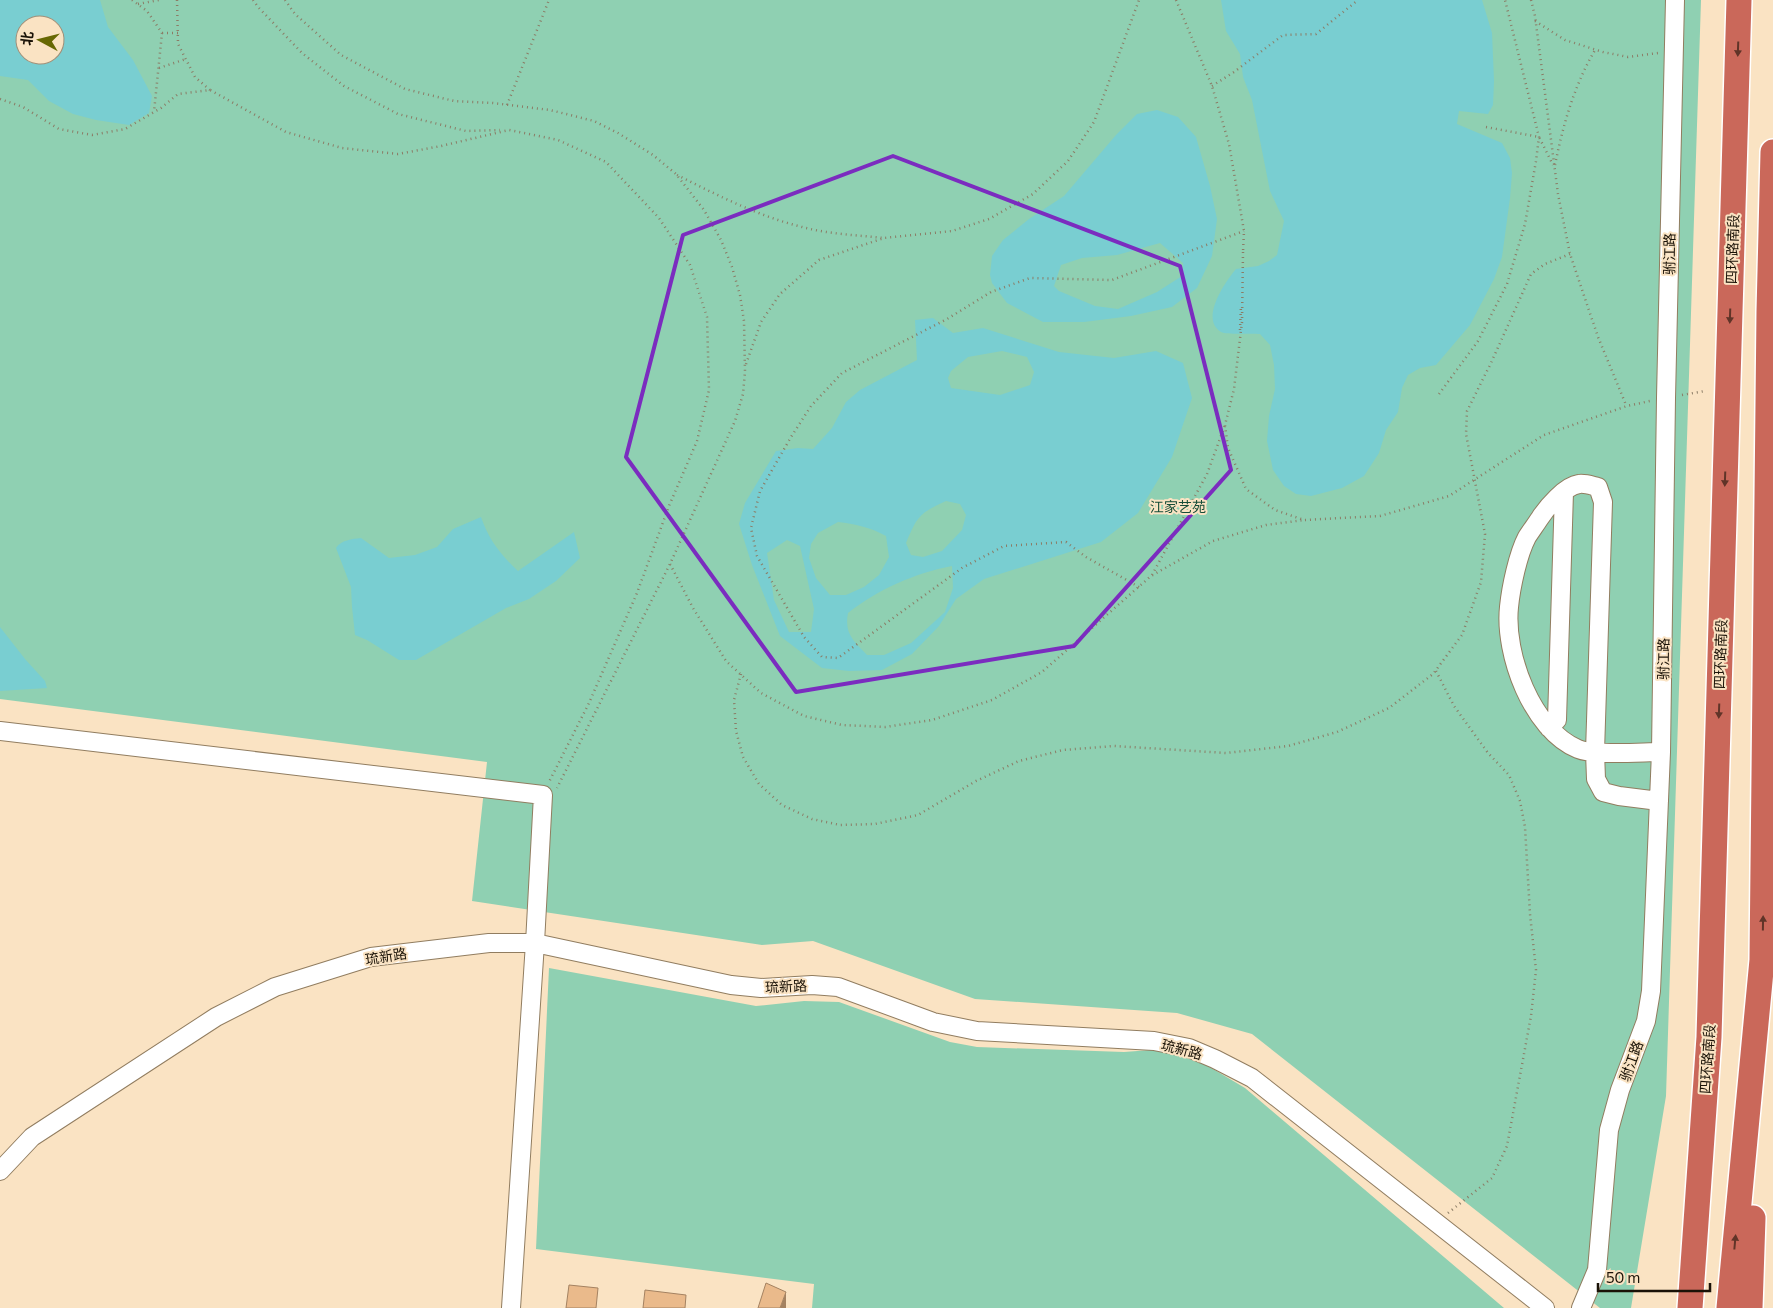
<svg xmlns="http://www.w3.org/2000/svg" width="1773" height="1308" font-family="Commissioner,'Noto Sans SC',sans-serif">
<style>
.green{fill:#8fd0b2;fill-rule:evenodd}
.water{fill:#79ced1;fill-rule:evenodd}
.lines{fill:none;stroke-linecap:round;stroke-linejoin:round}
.minor-casing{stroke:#917d60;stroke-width:20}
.highway-casing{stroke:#fff;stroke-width:28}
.path{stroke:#8b7c66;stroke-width:2.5;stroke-dasharray:1 4;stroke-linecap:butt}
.minor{stroke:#fff;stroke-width:18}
.highway{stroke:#ca685a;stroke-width:25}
.shaded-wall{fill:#a48261}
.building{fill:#eaba8b;stroke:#a48261}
.oneway{fill:#603428}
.marked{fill:none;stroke:#7b2cbf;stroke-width:4;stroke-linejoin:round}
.labels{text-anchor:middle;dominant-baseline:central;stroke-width:4;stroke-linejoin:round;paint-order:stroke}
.street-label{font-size:14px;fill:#1a1207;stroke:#fae3c3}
.park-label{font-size:14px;fill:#154c37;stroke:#fae3c3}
</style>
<rect width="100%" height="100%" fill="#fae3c3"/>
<!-- green -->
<path class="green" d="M0 0H1701L1666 1096 1631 1308H1600L1252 1034 1177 1013 975 999 813 941 762 945 472 901 487 762 0 699ZM25 25H55V55H25Z
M549 968 756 1006 804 1001 839 1002 950 1042 977 1047 1124 1052 1151 1050 1182 1056 1208 1066 1245 1088 1504 1308H812L814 1284 536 1249Z"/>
<!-- water -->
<path class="water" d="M0 0H100L108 27 133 60 152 96 149 113 129 125 96 120 73 114 49 101 28 80 0 76ZM25 25H55V55H25Z
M1221 0H1482L1492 33 1494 81 1493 105 1488 114 1459 111 1457 124 1502 143 1510 158 1512 173 1510 198 1502 257 1494 279 1470 325 1436 365 1420 368 1408 375 1402 388 1398 412 1386 430 1379 453 1364 476 1342 488 1311 496 1296 494 1284 486 1273 470 1267 441 1269 416 1275 389 1274 365 1270 345 1260 334C1251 333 1227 335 1221 332 1199 319 1226 281 1236 269L1258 266 1269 261 1277 255 1284 221 1270 191 1252 100 1243 77 1240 54 1226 31Z
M1157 110 1178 117 1196 137 1210 186 1217 219 1212 256 1197 288 1172 307 1131 316 1084 322H1043L1007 303 992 283 990 275 992 256 1003 240 1029 219 1064 196 1116 135 1137 114ZM1160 243 1183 263 1182 276 1157 292 1118 309 1095 306 1059 291 1054 286 1061 265 1082 258 1117 255Z
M933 318 953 333 983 328 1059 352 1114 358 1156 351 1183 363 1192 398 1172 457 1138 513 1101 542 984 579 956 599 939 626 912 654 882 670 849 671 822 668 780 636 752 565 739 524 745 503 776 451 798 448 813 449 832 428 846 402 860 390 917 360 915 320ZM1002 351 1027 357 1034 372 1030 385 1000 395 951 388 948 378 951 371 968 357ZM946 501 960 504 966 515 962 530 942 551 923 557 911 555 906 543C917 517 919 513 946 501ZM838 522C855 524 870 527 886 536L889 557 879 575 864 587 846 595H830L816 578 809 558 811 544 818 533ZM787 540 800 546 814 609 811 632H789L774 600 767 553ZM952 566 953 588 945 612 911 643 884 655H867C854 641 844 634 848 613 877 590 915 573 952 566Z
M481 517C489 540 500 554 518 571L574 532 580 558 556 581 529 599 506 608 416 660H399L367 640 355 635 352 607 351 587 336 548C341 540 352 539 361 538L389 558 415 555 437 547 453 529Z
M0 627 25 659 45 681 47 688 0 691Z"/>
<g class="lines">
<!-- minor casing -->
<g class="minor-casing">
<path id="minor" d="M1549 728 1557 720 1564 492
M0 731 543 795 535 943 511 1308
M1659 801 1619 796 1603 792 1596 779 1595 752 1603 502 1598 487C1593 486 1585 483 1579 484 1565 486 1547 507 1540 518 1536 524 1531 531 1527 537 1518 554 1511 587 1509 607 1504 654 1532 730 1578 749 1594 756 1642 752 1661 752
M0 1171 32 1137 216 1017 275 987 371 957 489 943H535L731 985 761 988 812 985 838 987 933 1022 977 1031 1154 1041 1189 1048 1215 1059 1252 1078 1545 1308
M1581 1308 1597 1270 1609 1130 1620 1090 1646 1021 1651 991 1661 752 1666 398 1675 0"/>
</g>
<!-- highway casing -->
<g class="highway-casing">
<path id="highway" d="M1690 1308 1709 1037 1739 0
M1729 1308 1762 960 1769 312 1773 152
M1750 1308 1753 1218"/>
</g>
<!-- path -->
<path class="path" d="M132 0 147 11 162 33 154 112
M177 0 178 44 195 77 210 90
M253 0 258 7 302 53 344 86 398 114 466 131 500 130
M285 0 295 14 341 55 405 89 454 101 493 103 550 110 594 121 618 133 653 155 676 174 704 210 721 240 732 267 740 295 744 321 745 372 743 394 735 421 670 564 557 788
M1176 0 1212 86 1229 144 1244 231 1243 252
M1531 0 1535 16 1558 194 1570 254 1598 337 1626 405
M138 4 159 0
M1535 21 1565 40 1603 52 1628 57 1658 53
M162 33H178
M159 68 186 59
M1212 86 1234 72 1283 35 1316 34 1358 0
M0 99 23 107 59 129 92 135 125 129 161 108 178 94 210 90 286 132 342 148 398 154 441 146 509 130 558 140 606 162 659 218 690 265 707 317 709 390 697 441 669 506 637 593 589 703 549 782
M507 105 549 0
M1486 127 1539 137 1553 165
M1555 165C1563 125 1574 86 1595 50
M677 175C717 195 758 216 802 227 828 234 856 235 883 238
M1243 252 1242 322 1234 389 1225 425 1228 448 1246 489 1275 510 1304 520 1380 516 1449 496 1544 435 1627 406 1650 401
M1240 330 1241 305
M746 364 761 322 780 294 819 260 884 238 952 231 989 219 1033 194 1068 161 1094 122 1139 0
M1439 394 1478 341 1507 284 1525 224 1536 161 1539 137 1505 0
M1682 395 1705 391
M670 564 693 608 726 661 761 693 804 716 842 725 885 727 932 720 992 700 1042 672 1151 576 1213 541 1266 525 1304 520
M1152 575 1207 474 1225 425
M1139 587 1086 557 1066 542 1004 546 962 568 838 658 822 657 804 637 757 556 751 528 760 491 791 437 811 406 842 373 947 319 991 292 1030 278 1112 280 1244 231
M1436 671 1454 706 1488 753 1509 775 1520 801 1525 827 1530 914 1536 970 1531 1016 1507 1146 1492 1178 1448 1213
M741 674 734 700 736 731 743 757 759 784 782 805 812 819 840 825 875 824 918 815 976 781 1019 761 1063 750 1114 746 1226 753 1288 746 1337 732 1389 708 1433 674 1462 635 1481 582 1485 534 1466 434 1467 411 1491 363 1531 274 1545 264 1570 254"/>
<!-- minor -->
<use href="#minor" class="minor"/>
<!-- highway -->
<use href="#highway" class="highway"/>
</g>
<!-- shaded-wall -->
<path class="shaded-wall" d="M786 1292V1308H780Z"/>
<!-- building -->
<path class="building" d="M766 1283 786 1292 780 1308H758Z
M569 1285 598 1288 596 1308H566Z
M645 1290 686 1295 685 1308H643Z"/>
<!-- one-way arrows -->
<defs><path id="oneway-solid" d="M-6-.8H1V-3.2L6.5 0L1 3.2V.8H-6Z" transform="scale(1.25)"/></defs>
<g class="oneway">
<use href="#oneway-solid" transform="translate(1738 49) rotate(92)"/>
<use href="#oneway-solid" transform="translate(1730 316) rotate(92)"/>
<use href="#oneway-solid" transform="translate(1725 479) rotate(92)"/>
<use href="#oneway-solid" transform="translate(1719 711) rotate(92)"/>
<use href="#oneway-solid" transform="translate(1763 923) rotate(-89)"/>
<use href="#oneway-solid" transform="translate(1735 1242) rotate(-85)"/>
</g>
<!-- marked area -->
<path class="marked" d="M893 156 1180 266 1231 470 1074 646 796 692 626 457 683 235Z"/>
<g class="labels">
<!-- street labels -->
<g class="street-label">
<text transform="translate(1732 249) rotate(-88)">四环路南段</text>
<text transform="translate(1669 254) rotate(-89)">驸江路</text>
<text transform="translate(1720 654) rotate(-88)">四环路南段</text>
<text transform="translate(1663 659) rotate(-89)">驸江路</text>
<text transform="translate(386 956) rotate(-9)">琉新路</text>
<text transform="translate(786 986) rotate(-3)">琉新路</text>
<text transform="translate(1182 1049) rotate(15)">琉新路</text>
<text transform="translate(1707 1059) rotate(-86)">四环路南段</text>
<text transform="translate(1631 1061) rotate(-70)">驸江路</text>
</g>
<!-- park labels -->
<g class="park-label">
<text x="1178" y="506">江家艺苑</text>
</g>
</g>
<!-- north arrow -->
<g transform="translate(40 40) rotate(277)"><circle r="24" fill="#fae3c3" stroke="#a08f78"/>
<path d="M0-4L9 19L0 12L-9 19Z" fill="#676803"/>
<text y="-8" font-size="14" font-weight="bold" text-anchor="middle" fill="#1a1207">北</text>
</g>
<!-- scale -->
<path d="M1598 1283v8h112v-8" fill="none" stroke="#1a1207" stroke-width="2.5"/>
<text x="1606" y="1283" font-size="15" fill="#1a1207" stroke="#fae3c3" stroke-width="4" paint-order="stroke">50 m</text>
</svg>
